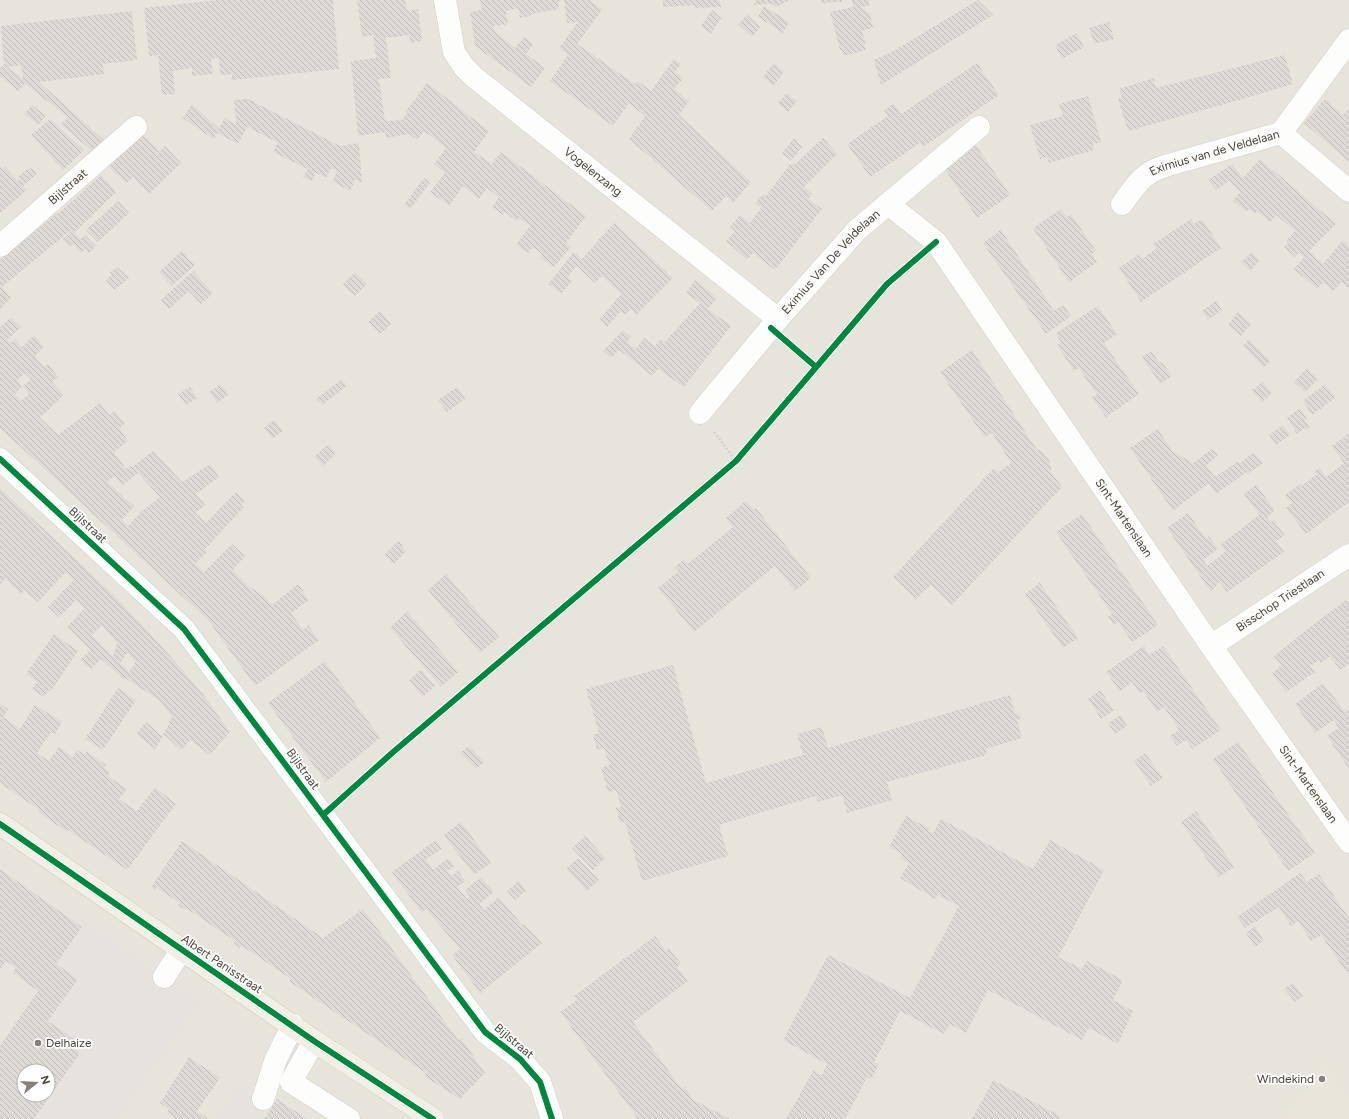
<svg xmlns="http://www.w3.org/2000/svg" width="1349" height="1119" font-family="Figtree,sans-serif">
<style>
.residential{fill:#e7e4dc;fill-rule:evenodd}
.education{fill:#eae5da}
.parking{fill:#e6e3df}
.building{fill:url(#building-back-hatch);fill-rule:evenodd}
.lines{fill:none;stroke-linecap:round;stroke-linejoin:round}
.minor-casing{stroke:#d2d0cb;stroke-width:23}
.major-casing{stroke:#d6cebb;stroke-width:23}
.path{stroke:#d3d2cc;stroke-width:2.5;stroke-dasharray:2 2;stroke-linecap:butt}
.minor{stroke:#fdfdfc;stroke-width:22}
.major{stroke:#f2efe6;stroke-width:22}
.cycleway-casing{stroke:#fff;stroke-width:8}
.cycleway{stroke:#00873e;stroke-width:6}
.poi-dot{fill:#868178;stroke:#fff;stroke-width:1.5}
.labels{text-anchor:middle;dominant-baseline:central;stroke-width:3.5;stroke-linejoin:round;paint-order:stroke}
.street-label{font-size:12px;fill:#4b4439;stroke:#fff}
.poi-label{font-size:12px;fill:#4b4439;stroke:#fff;text-anchor:start}
</style>
<defs>
<pattern id="building-back-hatch" width="6" height="6" patternUnits="userSpaceOnUse"><rect width="6" height="6" fill="#dedbd6"/><path d="M-1 5l2 2M0 0l6 6M5-1l2 2" fill="none" stroke="#c0bdb8"/></pattern>
</defs>
<rect width="100%" height="100%" fill="#f4f2ee"/>
<!-- residential -->
<path class="residential" d="M0 0H1349V1119H0ZM24 1071H48V1095H24Z"/>
<!-- education -->
<path class="education" d="M1323 1058 1349 1100V1119H1280Z"/>
<!-- parking -->
<path class="parking" d="M84 922 199 1002 116 1119H31L75 1054 47 1024 74 984 51 968Z
M241 1085 270 1103 260 1119H218Z"/>
<!-- building -->
<path class="building" d="M218 0H333L339 69 232 80V74L220 75 219 58 211 59 213 74 192 76V68L173 71 175 94 162 95 158 55 149 56 144 8Z
M357 0H405L407 11 418 9 422 41 410 43 409 35 386 38 391 78 379 79 385 121 402 120 407 113 406 111 427 83 489 131 474 152 492 164 501 152 586 216 566 243 571 247 554 267 540 258 542 254 533 247 528 253 516 245 530 226 519 218 516 221 505 212 503 215 492 207 499 197 487 188 479 199 463 186 449 206 430 192 445 173 434 164 446 148 424 131 417 140 409 134 386 138 385 132 358 136 351 61 376 58 373 35 362 37Z
M480 0H562L558 2 559 9 531 14V16L520 18 518 8 506 11 508 24 494 26 495 32 515 48 524 37 533 44 526 54 545 68 531 87 475 46 470 12 482 10Z
M564 0H591L592 2 602 10 577 44 635 84 638 81 651 91 674 59 681 64 675 72 683 78 674 89 689 101 679 115 751 182 733 203 726 196 712 211 629 139 645 116 629 103 613 126 550 81 568 55 559 48 578 22 567 23Z
M663 0H720L721 7 695 8V5L663 7Z
M757 0H790L776 7 772 4 753 5Z
M821 0H842V2L821 3Z
M852 0H869V6L861 7 870 14 873 28 862 31 866 43 864 44 866 50 844 56 842 50H840L830 12 853 7Z
M978 0 993 15 881 85 874 60 895 50Z
M764 6 789 22 783 33 758 17Z
M712 10 721 18 711 34 701 26Z
M132 11 137 60 103 64 104 74 39 82 104 140 92 151 61 124 68 117 25 84 18 91 0 76V69L4 64 1 26ZM21 65 23 78 7 67Z
M747 15 760 27 752 37 738 24Z
M1109 22 1114 39 1094 44 1089 28Z
M1077 33 1084 47 1062 59 1055 45Z
M1285 55 1293 84 1246 98 1128 131 1118 99 1122 98 1119 89 1154 78 1156 88Z
M774 63 784 72 773 86 763 77Z
M977 63 999 95 923 147 920 143 870 177 847 144 888 116 884 110 894 103 901 114Z
M787 93 797 101 788 112 778 103Z
M1088 96 1101 142 1093 144 1094 150 1049 163 1047 157 1040 159 1030 125 1063 116 1059 104Z
M248 99 340 146 359 143 362 183 355 179 350 191 333 182 337 171 331 168 326 178 316 173 312 181 303 177 308 169 273 152 278 142 275 141 247 127 238 144 217 133 213 139 183 118 192 104 219 129 224 118 235 124 236 121 234 100Z
M1325 99 1343 115 1349 108V162L1304 123Z
M32 105 46 116 38 125 24 114Z
M50 119 84 150 63 170 31 135Z
M143 134 159 151 156 155 165 146 181 163 149 194 133 177 127 183 109 167Z
M794 138 802 147 791 161 782 153Z
M823 138 837 154 804 187 812 194 808 199 822 209 775 270 753 253 747 260 726 241 735 231 730 227 740 215 750 223 761 208 755 203 763 194 766 196 791 163 794 165Z
M975 144 1010 195 977 218 943 166Z
M1260 159 1336 224 1309 251 1323 264 1343 240 1349 246V288L1341 282 1333 291 1323 282 1317 289 1294 269 1304 257 1299 253 1295 257 1284 247 1288 243 1286 241 1295 231 1276 215 1270 222 1257 211 1255 214 1249 209 1246 212 1233 201 1240 192 1229 181 1216 190 1208 180 1232 164 1243 178Z
M0 167 2 169 5 167 18 181 20 179 18 177 29 168 30 169 32 168 37 174 23 186 27 190 0 213Z
M101 175 116 192 74 233 71 230 2 287 11 298 0 309V260L57 213 58 214Z
M424 178 430 183 410 209 404 205Z
M118 201 129 213 98 242 86 230Z
M1061 209 1067 217 1071 214 1096 251 1092 254 1097 262 1069 282 1033 228Z
M1191 219 1194 224 1202 219 1221 248 1141 302 1119 268 1138 255 1142 259 1156 249 1153 244Z
M614 223 673 278 636 315 631 309 625 315 621 311 607 327 600 319 621 294 602 276 595 283 577 266 567 277 572 281 561 294 548 284 574 252 582 259Z
M1001 230 1054 311 1063 305 1071 316 1046 334 983 243Z
M72 231 80 239 85 235 96 246 89 253 86 249 81 253 73 244 69 247 62 239Z
M182 251 195 265 172 286 159 272Z
M1252 252 1260 260 1250 271 1241 262Z
M117 267 129 278 114 290 106 280 112 275 110 272Z
M193 271 213 293 201 304 189 291 169 309 161 300Z
M355 272 367 284 355 296 343 284Z
M695 280 717 298 708 309 731 326 684 387 658 369 652 376 644 369 619 350 611 358 603 351 623 330 631 337 627 342 636 349 644 338 655 346 661 339 665 342 700 303 686 293Z
M1216 301 1222 310 1208 320 1202 311Z
M1098 306 1117 334 1104 343 1139 394 1106 417 1092 397 1097 395 1092 388 1079 368 1074 371 1057 345 1061 343 1056 333Z
M380 311 391 324 380 334 368 322Z
M1238 312 1251 324 1241 336 1228 325Z
M11 318 21 327 7 340 10 343 15 339 22 347 34 335 44 347 35 356 44 367 48 364 58 377 52 382 64 395 40 418 58 435 100 403 109 415 115 411 125 424 119 428 128 441 114 452 126 469 130 466 132 467 153 451 182 482 210 464 219 477 196 494 205 505 195 513 206 523 236 492 245 501 241 505 244 507 205 549 207 552 195 564 204 572 232 544 245 556 233 570 246 583 248 586 263 595 272 605 298 584 309 600 291 613 303 630 308 625 319 640 255 686 208 620 0 428V327ZM25 373 31 379 23 386 29 394 21 401 15 394 22 387 17 380ZM138 473 160 497 142 511 128 526 122 520 134 506 107 482 115 476 122 486Z
M1249 339 1270 361 1264 368 1243 346Z
M972 350 1037 450 1039 449 1048 458 1052 469 1050 470 1062 487 952 605 931 585 916 599 893 577 994 468 999 472 1011 463 992 433 984 437 940 372Z
M1151 351 1160 363 1162 362 1172 376 1160 384 1142 357Z
M1307 368 1318 379 1305 392 1294 382Z
M342 379 347 386 322 405 316 399Z
M1263 382 1272 393 1262 402 1252 390Z
M221 384 228 395 217 403 209 392Z
M1325 384 1335 398 1312 415 1303 401Z
M190 387 197 398 186 405 178 394Z
M457 387 465 399 447 412 438 400Z
M1300 408 1307 418 1304 420 1310 428 1306 430 1305 428 1297 434 1287 418Z
M274 420 283 431 272 439 264 428Z
M1283 425 1290 435 1276 445 1269 435Z
M1158 429 1172 451 1193 463 1212 449 1218 455 1206 466 1215 477 1239 461 1240 463 1254 452 1263 463 1248 474 1247 472 1216 494 1209 483 1173 511 1130 448Z
M1349 433V502L1306 534 1286 508 1292 503 1285 495 1300 484 1301 486 1316 475 1314 472 1319 468 1326 477 1344 463 1332 446Z
M328 444 336 453 323 466 314 457Z
M1256 485 1275 510 1267 517 1271 522 1274 519 1277 522 1275 524 1285 535 1276 541 1284 552 1227 592 1219 582 1211 592 1167 528 1188 513 1206 539 1209 536 1218 549 1203 560 1207 566 1225 552 1220 545 1259 515 1244 494Z
M0 488 117 598 181 668 205 697 230 732 210 755 190 740 181 750 163 734 170 723 169 722 172 717 159 700 125 678 124 680 101 659 91 669 80 660 91 650 67 627 85 608 76 600 59 617 48 607 74 580 66 572 38 602 24 590 21 594 5 579 0 585ZM102 625 117 643 113 657 92 635ZM127 653 136 662 129 672 120 663Z
M746 501 754 510 756 508 811 578 795 591 775 566 694 632 658 588 679 571 675 567 684 559 688 564 733 527 726 518Z
M1082 514 1158 625 1132 642 1118 622 1114 625 1108 617 1112 614 1056 532Z
M398 541 403 545 402 547 406 551 394 564 384 555Z
M446 574 499 637 480 653 428 590Z
M1040 583 1078 638 1063 648 1025 594Z
M1346 600 1349 604V664L1340 670 1330 656 1321 663 1319 660 1310 666 1315 672 1286 692 1272 673 1281 666 1274 656 1310 627Z
M407 611 458 672 441 687 390 628Z
M54 634 78 651 51 691 49 690 44 697 32 689 37 682 26 674Z
M1144 646 1149 655 1163 646 1221 730 1192 749 1186 740 1177 746 1170 736 1179 730 1164 707 1157 712 1143 691 1140 694 1132 682 1120 691 1106 672Z
M325 661 380 738 326 782 268 703Z
M673 665 706 783 803 755 797 734 822 727 828 748 1010 695 1015 714 1019 713 1021 719 1017 720 1022 738 986 749 987 755 887 782 892 800 847 813 842 795 818 802 816 796 719 825 728 856 642 881 625 822 620 823 616 808 621 807 616 790 608 792 601 768 609 765 604 748 597 750 593 735 599 733 586 689Z
M421 670 435 686 423 697 409 680Z
M1323 683 1345 712 1349 709V769L1327 736 1338 728 1334 720 1315 733 1295 704Z
M118 688 136 700 103 750 85 739Z
M1100 690 1114 710 1101 719 1088 699Z
M0 704 8 709 3 717 20 729 35 705 62 722 55 734 51 732 37 753 49 761 59 747 73 757 77 750 84 754 86 751 106 765 104 768 110 772 108 776 127 789 119 799 137 811 155 787 176 804 127 870 68 830 67 832 38 812 39 810 38 809 0 783Z
M1121 715 1127 726 1115 734 1108 723Z
M146 722 163 737 155 749 136 734Z
M1238 742 1315 853 1288 871 1213 759Z
M469 746 484 762 476 769 460 753Z
M1145 753 1163 778 1151 786 1134 761Z
M1196 811 1234 867 1219 877 1181 822Z
M906 816 930 829 928 831 933 833 941 819 1033 869 1050 840 1104 870 1058 957 1082 969 1087 961 1123 980 1113 1000 1133 1011 1118 1044 1089 1028 1082 1040 988 990 966 1033 950 1024 944 1034 900 1011 874 1062 879 1065 871 1079 867 1077 845 1119H786L813 1071 822 1075 827 1064 783 1040 828 955 910 998 959 906 938 895 935 899 900 878 909 863 900 858 902 854 889 847Z
M461 822 491 863 474 875 444 835Z
M585 836 605 858 593 870 572 848Z
M436 840 442 849 426 859 433 870 448 858 455 866 447 871 451 876 458 871 465 881 457 887 467 899 470 897 465 890 481 877 494 892 479 904 484 910 499 897 522 925 524 924 542 943 481 992 482 993 481 994 452 955 460 949 426 909 422 913 392 872Z
M182 841 323 938 363 909 458 1040 461 1038 485 1073 460 1099 424 1076 426 1073 293 984 289 981 291 979 242 946 240 948 234 943 235 941 211 925 186 908 185 910 178 905 180 903 156 887 155 890 151 887Z
M578 858 599 880 587 891 566 869Z
M0 869 82 927 56 964 78 979 48 1021 75 1040 73 1048 80 1053 34 1119H0V1046L38 991 13 973 16 968 6 961 0 970ZM24 1071H48V1095H24Z
M1300 873 1307 882 1319 874 1349 918V976L1321 935 1311 941 1298 921 1291 926 1279 907 1245 928 1237 917Z
M519 881 526 891 515 900 507 891Z
M1255 926 1264 941 1255 947 1246 933Z
M655 936 666 951 669 948 681 964 677 967 688 981 633 1022 682 1089 685 1087 694 1100 730 1119H638L560 1012 577 1000 574 996Z
M1293 983 1303 996 1295 1002 1284 989Z
M189 1057 220 1078 197 1111 207 1118V1119H177L167 1113 169 1109 160 1103Z
M993 1080 1060 1116 1059 1119H972Z
M277 1099 307 1119H264Z"/>
<g class="lines">
<!-- minor casing -->
<g class="minor-casing">
<g id="minor">
<path id="s1" d="M445 0 454 52 464 67 474 77 778 319"/>
<path d="M1281 133 1349 40"/>
<path id="s2" d="M888 204 936 242 1211 646 1349 842"/>
<path id="s3" d="M1122 204C1137 184 1141 174 1165 166L1281 133 1349 191"/>
<path id="s4" d="M0 246 136 127"/>
<path id="s5" d="M700 413 778 319 857 230 979 127"/>
<path d="M0 459 184 629 485 1032 520 1059 540 1082 552 1119"/>
<path id="s6" d="M1211 646 1349 555"/>
<path d="M164 977 182 949"/>
<path d="M314 1041 291 1082 349 1119"/>
<path d="M263 1099 276 1059 293 1025"/>
</g>
</g>
<!-- major casing -->
<g class="major-casing">
<path id="major" d="M0 824 314 1041 433 1119"/>
</g>
<!-- path -->
<path class="path" d="M714 432 736 461"/>
<!-- minor -->
<use href="#minor" class="minor"/>
<!-- major -->
<use href="#major" class="major"/>
<!-- cycleway casing -->
<g class="cycleway-casing">
<path id="cycleway" d="M771 328 816 367
M0 459 184 629 485 1032 520 1059 540 1082 552 1119
M323 815 392 753 736 461 887 284 936 242
M0 824 314 1041 433 1119"/>
</g>
<!-- cycleway -->
<use href="#cycleway" class="cycleway"/>
</g>
<!-- markers -->
<g class="poi-dot">
<circle cx="38" cy="1043" r="4"/>
<circle cx="1322" cy="1079" r="4"/>
</g>
<g class="labels">
<!-- street labels -->
<g class="street-label">
<text stroke="none"><textPath href="#s3" startOffset="110">Eximius van de Veldelaan</textPath></text>
<text stroke="none"><textPath href="#s1" startOffset="237">Vogelenzang</textPath></text>
<text stroke="none"><textPath href="#s4" startOffset="90">Bijlstraat</textPath></text>
<text stroke="none"><textPath href="#s5" startOffset="200">Eximius Van De Veldelaan</textPath></text>
<text stroke="none"><textPath href="#s2" startOffset="395">Sint-Martenslaan</textPath></text>
<text transform="translate(88 525) rotate(43)">Bijlstraat</text>
<text stroke="none"><textPath href="#s6" startOffset="83">Bisschop Triestlaan</textPath></text>
<text transform="translate(303 769) rotate(54)">Bijlstraat</text>
<text stroke="none"><textPath href="#s2" startOffset="719">Sint-Martenslaan</textPath></text>
<text transform="translate(222 964) rotate(34)">Albert Panisstraat</text>
<text transform="translate(514 1041) rotate(40)">Bijlstraat</text>
</g>
<!-- poi labels -->
<g class="poi-label">
<text x="46" y="1043">Delhaize</text>
<text x="1314" y="1079" text-anchor="end">Windekind</text>
</g>
</g>
<!-- north arrow -->
<g transform="translate(36 1083) rotate(72)"><circle r="19" fill="#ffffff" stroke="#b7b4b0"/>
<path d="M0-3L7 15L0 10L-7 15Z" fill="#868178"/>
<text y="-6" font-size="11" font-weight="bold" text-anchor="middle" fill="#4b4439">N</text>
</g>
</svg>
